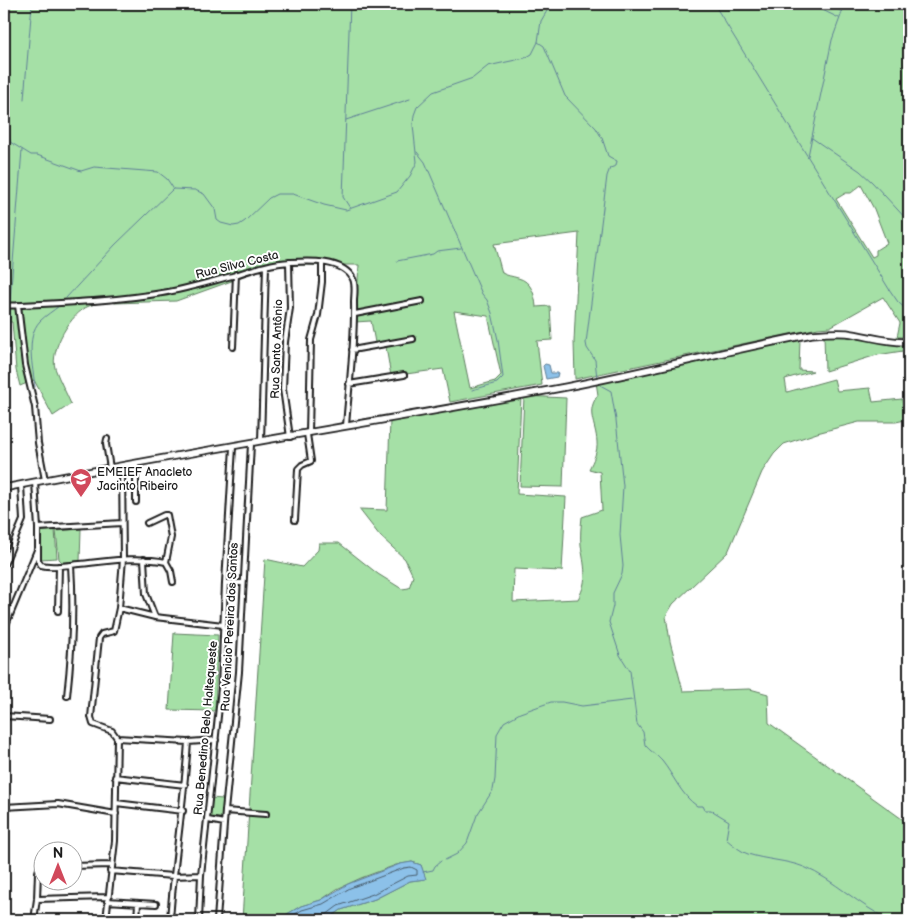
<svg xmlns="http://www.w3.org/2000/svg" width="913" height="924" font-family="'Balsamiq Sans',sans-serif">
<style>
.green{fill:#a5e0a6;stroke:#607e61;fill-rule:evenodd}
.water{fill:#8cc1e9;stroke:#5f7f97}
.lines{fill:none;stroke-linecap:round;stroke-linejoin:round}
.shore{stroke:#495e6e;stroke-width:1}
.stream{stroke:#5f7f97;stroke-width:1}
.minor-casing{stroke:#1c1c1c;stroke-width:8}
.primary-casing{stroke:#1c1c1c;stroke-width:9}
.minor{stroke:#fff;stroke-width:4}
.primary{stroke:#fff;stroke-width:5.5}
.labels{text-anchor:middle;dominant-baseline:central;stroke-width:4;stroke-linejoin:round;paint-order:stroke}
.street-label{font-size:12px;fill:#1c1c1c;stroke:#fff}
.poi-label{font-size:12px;fill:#1c1c1c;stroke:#fff;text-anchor:start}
</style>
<rect width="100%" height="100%" fill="#fff"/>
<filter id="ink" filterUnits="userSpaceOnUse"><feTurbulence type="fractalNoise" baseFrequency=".02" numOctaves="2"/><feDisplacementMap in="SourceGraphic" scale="10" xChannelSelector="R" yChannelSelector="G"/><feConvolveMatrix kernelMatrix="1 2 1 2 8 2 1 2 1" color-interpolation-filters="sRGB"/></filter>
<g filter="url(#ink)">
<!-- green -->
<path class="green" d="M4 4H909V337H897L900 323 883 297 830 327 818 328 575 379 574 342 579 233 494 244 502 273C507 276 512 276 518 278 531 281 535 294 536 307L550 306 552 340 537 341 542 385 450 402 443 369 391 376 386 347 376 348 371 321 355 322 359 265H260L257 269 237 279 176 301 115 303 111 301C104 303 95 303 89 306 71 313 50 349 55 368 59 380 66 392 71 404L53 416 34 380 20 386 16 370 12 322H4ZM861 185 874 209 887 243 876 250V255L872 257 836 199 846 193H851ZM454 311 488 316 501 375 495 381 470 388Z
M833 334 884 343 909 345V350L877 355 825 371 824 335Z
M800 339 799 370 813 371 785 379 787 392 834 379 837 391 870 388 873 402 902 399 905 420 896 422H859L817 433 784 444 774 454 762 472 728 552 673 604 666 616 670 641 683 691 750 689 768 694 769 723 909 824V920H494V918L487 920H327L341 910 375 899 410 881 425 879 421 865 412 862 396 865 361 878 337 889 321 900 301 906 277 920H242L265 559 302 567 318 550 319 543H339L378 574 402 589 409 588 413 576 405 559 380 536 359 509 387 510 390 420 521 396 517 494 566 497 562 571 514 569 513 602 578 599C589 579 584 566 581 545 580 536 581 526 582 517L602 510 600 472 589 469C593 461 598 451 597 442 596 423 585 412 598 395L596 382Z
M524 396 566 398 563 487 520 486Z
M81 529 80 561 62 562 59 559 56 531Z
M55 530 57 558 40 559 39 532Z
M174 633 218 635 215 711 169 710Z
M211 798 223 799 222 818 210 817Z"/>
<!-- water -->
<path class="water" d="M545 364 549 365 551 373H558L557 377 546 379 543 366Z
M412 862 421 865 426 879 410 881 375 899 341 910 327 920H277L301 906 321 900 348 884 400 864Z"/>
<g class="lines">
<!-- shore -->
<path class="shore" d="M285 920 302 910 323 904 350 888 404 868 411 867 417 870V875L408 876 373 894 338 906 326 915 325 920"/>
<!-- stream -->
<path class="stream" d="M315 4H349
M714 4 889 289 898 302 909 312
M787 4H810L839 18
M824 4 841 11
M538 42 544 46 565 96 596 128 602 138 608 156 617 161 616 166 610 168 607 176 586 343 587 348 595 360 597 378
M24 99 32 4
M4 105 5 107 10 142 31 155H37L81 171 94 167 158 172 167 179 173 188
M346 120 410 99
M812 138 860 171 872 182 909 222
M417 152 425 162 482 294 487 300 492 313 498 340 503 377 497 383 472 390
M808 156 832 40 845 4
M173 189 195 190 204 194 215 209 217 220 221 223 233 226 239 225 245 221 269 198 277 194H293L324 205 346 210 397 192 410 176 417 162 413 125 414 115 417 107 433 92 473 78 488 66 525 58 532 54 538 42 541 21 551 4
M350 208 343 197 350 4
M397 261 433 254 437 251 461 248
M66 298 115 245 173 189
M10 300 22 150
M8 372 10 307
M598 382 600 385 611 391 616 420 623 486 620 535 623 566 622 574 613 593V606L609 622 620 655 630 671 637 724 643 732 645 745C650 751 657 755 662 761 674 776 681 795 697 806H703L705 810H711L729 821 726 839C732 844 740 851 748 854 766 860 786 860 804 867 835 880 859 906 890 920
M35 387C33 367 25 337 40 321 46 315 53 311 59 306
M445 860 457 854 467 843 477 815 493 790 495 779 497 734 504 722 520 713 551 702H562L582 706 632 700
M423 872 433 870 435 866 441 861"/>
<!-- minor casing -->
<g class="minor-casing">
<path id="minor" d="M289 262 290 308 285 342 283 389 290 437
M18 305 25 365 35 407 38 443 45 480
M4 306C56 303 110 302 162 293 186 289 209 282 232 276 251 270 270 263 291 262 309 261 343 259 353 279 356 286 354 295 354 302 355 343 349 385 346 426
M355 314 422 301
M233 347 236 274
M352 350 413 339
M349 384 404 375
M309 433 311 340 318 315 322 282V263
M107 439 106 444 110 468
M261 441 266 266
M136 463V502
M35 482 38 528V560L41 565C53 568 68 565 80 564 109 561 138 556 166 562L171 571 173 582
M295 520 298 469 302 465 311 461 307 434
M147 523 164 515H167L171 537 166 562
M38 528 122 523
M144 559 146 594 155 617
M4 565 23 520 21 485
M225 583H243
M119 608 155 617 223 625
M58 611 59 566
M4 634 5 627 37 550
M67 696C72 652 74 609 71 565
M4 716 50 719
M117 738 188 742 216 740
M115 777 185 785
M116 803 183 811
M4 807 58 804 116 814
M225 811 266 814
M208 820 224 823
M72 866 111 865
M110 871 173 876 201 875
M37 899 107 897
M107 901 156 904
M34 920 37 899 38 872 39 869 42 868
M106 920 115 841 117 738 112 731 93 724 91 717 99 638 102 634 114 631 119 608 123 559 122 466
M137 920 138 903
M170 920C174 861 184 802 188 742
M199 920 201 875 221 688 225 583 233 447
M217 920 225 811 239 672 251 444"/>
</g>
<!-- primary casing -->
<g class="primary-casing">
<path id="primary" d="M4 488C190 451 379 422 566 387 648 371 730 350 812 334 824 333 836 332 847 333 868 336 888 343 909 342"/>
</g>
<!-- minor -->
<use href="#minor" class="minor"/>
<!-- primary -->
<use href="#primary" class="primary"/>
</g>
</g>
<!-- icons -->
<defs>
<g id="school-pin" transform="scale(1.125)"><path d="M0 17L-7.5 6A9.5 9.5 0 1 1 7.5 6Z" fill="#d1495b" stroke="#fff"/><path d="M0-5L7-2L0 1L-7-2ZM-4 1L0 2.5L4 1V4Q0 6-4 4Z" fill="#fff"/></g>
</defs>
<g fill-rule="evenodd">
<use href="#school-pin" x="81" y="479"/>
</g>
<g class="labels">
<!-- street labels -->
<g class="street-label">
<text transform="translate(237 265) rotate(-14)">Rua Silva Costa</text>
<text transform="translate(277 349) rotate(-88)">Rua Santo Antônio</text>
<text transform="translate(230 627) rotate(-87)">Rua Venicio Pereira dos Santos</text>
<text transform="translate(206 728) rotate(-85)">Rua Benedino Belo Haltequeste</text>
</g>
<!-- poi labels -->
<g class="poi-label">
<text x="97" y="472">EMEIEF Anacleto<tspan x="97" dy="14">Jacinto Ribeiro</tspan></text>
</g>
</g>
<!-- margin -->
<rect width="913" height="924" fill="none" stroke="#fff" stroke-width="20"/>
<rect x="10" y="10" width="893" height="904" fill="none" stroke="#1c1c1c" stroke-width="2" filter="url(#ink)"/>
<!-- north arrow -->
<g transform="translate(58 866)"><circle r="24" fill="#ffffff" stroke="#a4a4a4"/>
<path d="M0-4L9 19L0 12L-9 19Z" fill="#d1495b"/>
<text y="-8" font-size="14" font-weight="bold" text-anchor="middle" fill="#1c1c1c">N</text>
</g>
</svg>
